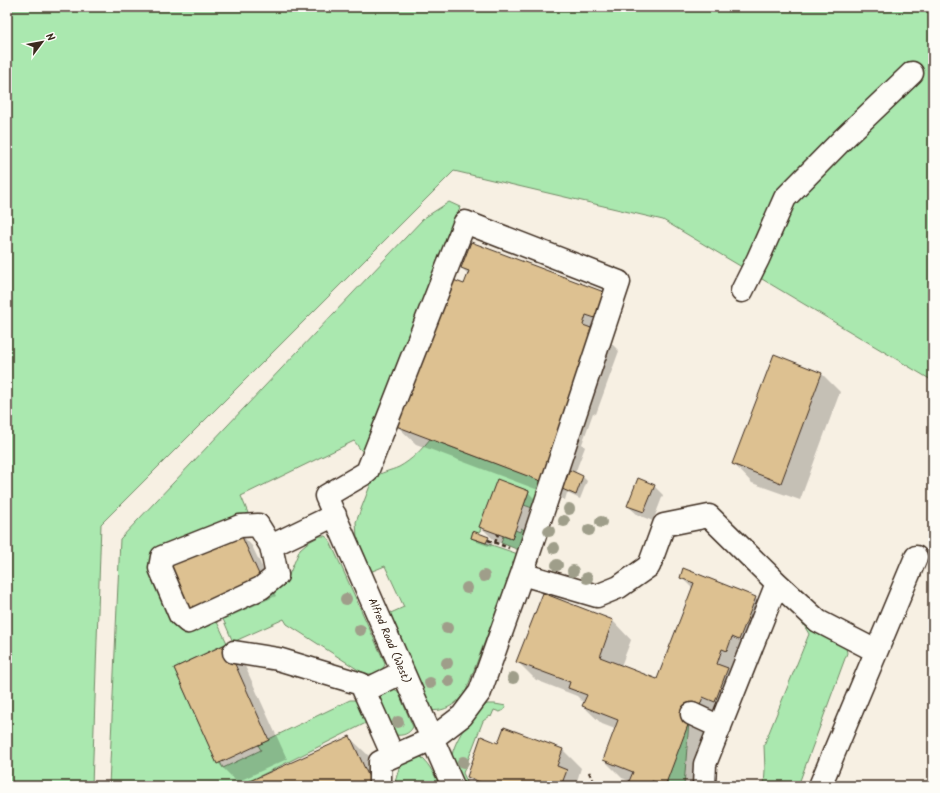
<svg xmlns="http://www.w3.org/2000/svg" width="940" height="793" font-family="Kalam,sans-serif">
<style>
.green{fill:#aae8af;stroke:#728966}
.shadow{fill:#0003}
.building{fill:#ddc191;stroke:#3b2a1e}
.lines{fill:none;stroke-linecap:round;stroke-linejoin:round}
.minor-casing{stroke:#3b2a1e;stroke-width:25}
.path{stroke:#3b2a1e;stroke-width:2.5;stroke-dasharray:4 3;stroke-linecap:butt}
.minor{stroke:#fdfcf7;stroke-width:22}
.tree{fill:#9f9e8a}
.labels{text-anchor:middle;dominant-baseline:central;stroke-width:3;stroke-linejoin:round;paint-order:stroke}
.street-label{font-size:11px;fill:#3b2a1e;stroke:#fdfcf7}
</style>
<rect width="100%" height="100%" fill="#f7f0e3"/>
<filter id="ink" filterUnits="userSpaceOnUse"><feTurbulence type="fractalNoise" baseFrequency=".025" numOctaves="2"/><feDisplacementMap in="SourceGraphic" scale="8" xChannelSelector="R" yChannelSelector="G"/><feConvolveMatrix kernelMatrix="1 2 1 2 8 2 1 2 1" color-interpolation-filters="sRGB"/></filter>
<g filter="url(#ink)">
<!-- green -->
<path class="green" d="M7 7H933V381L663 220 454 171 101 524 92 786H7Z
M449 202 460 207 369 447 365 452C359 451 358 445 354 441L241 496 248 513 194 538 216 621 218 624 227 643 174 668 217 763 220 762 223 768 261 750 258 745 269 740V739L350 700H358L368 722 244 784V786H109L120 539 424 218Z
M430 439 545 482 535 509 524 505 529 491 497 480 480 527 481 528 479 534 473 532 471 538 518 554 466 691C458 703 445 713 429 710L384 616 404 607 385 566 365 574 358 553 356 522 373 478C381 472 390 471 399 467 412 460 422 449 430 439Z
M521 528 526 531 519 550 501 543 503 536 512 539 515 530 520 532Z
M320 536H325L329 539 385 663V665C379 675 370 676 360 671L287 624 284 619 233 642 223 619 222 616 283 583 289 575 300 549 307 543Z
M796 612 846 648 847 653 798 786H764L765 770 764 745 809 634Z
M391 688 398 691 413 727C409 734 403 736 395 735L378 695Z
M487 704H495L506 706 504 710 500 712 494 710 491 717 490 716 483 721 463 773 469 786H459C456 779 451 769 451 762 452 742 471 715 487 704Z
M689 721 684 786H651L652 781Z
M416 753C428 761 434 774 440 786H394L399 768 403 759Z"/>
<!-- shadow -->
<path class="shadow" d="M462 268 604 293 622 311 613 336 605 333 604 336 619 351 596 414 593 413 582 444 585 447 575 473 583 477 587 481 580 499 567 493 565 500 416 444 397 426 465 285 469 275Z
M774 356 822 374 840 392 800 500 752 483 734 464Z
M654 486 663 495 653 521 638 515 628 506Z
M528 492 542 506 526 552 495 541 481 527Z
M238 531 252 546 276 596 205 628 191 613Z
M472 538H488L493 542 491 547 477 542Z
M681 577 755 598 773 616 712 727 690 786H628L630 781 622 778 604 760 615 729 602 724 583 706 584 703 577 696 536 680 518 662 543 594 613 621 631 640 621 666 658 680 693 589Z
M226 645 244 664 287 759 237 782 218 763Z
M505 728 563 750 581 768 577 781 582 786H477L468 777 499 744Z
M350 738 369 756 382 786H245Z"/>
<!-- building -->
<path class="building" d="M471 242 604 292 595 318 586 315 583 325 602 332 546 483 396 426 445 277 464 284 469 271 461 268Z
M774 354 822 373 781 483 732 464Z
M570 470 583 476 576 495 562 489Z
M638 478 655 485 644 512 627 506Z
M497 479 529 491 512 539 479 527Z
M239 530 262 581 190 614 167 563Z
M473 531 489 537 486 543 471 538Z
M683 568 756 597 739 640 732 637 727 651 722 649 717 664 728 668 715 702 703 697 698 711 694 709 665 786 652 781 651 786H627L633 772 603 760 618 720 582 706 587 695 568 688 570 682 516 662 543 593 613 620 600 657 657 679 694 583 680 578Z
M226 644 269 740 217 764 174 668Z
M504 727 563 749 557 766 567 770 561 786H490L467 777 481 736 498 743Z
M350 736 373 786H244L243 784Z"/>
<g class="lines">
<!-- minor casing -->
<g class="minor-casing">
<path id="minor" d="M742 291 758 259 785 198 843 139 912 73
M258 525 271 546 277 575 261 588 188 622 180 615 160 568 162 557 240 526Z
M271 546 335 515
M234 652 278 659 361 684 393 756
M364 691 403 672
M692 714 720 727
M380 786V762L432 739 462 716 480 692 522 574 597 596 619 587 649 566 664 525 709 516 777 583
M453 786 326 496 367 472 465 222 619 282 522 574
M704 786 705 764 777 583 818 621 876 651
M820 786 916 557"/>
</g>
<!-- path -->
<path class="path" d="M488 540 509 548
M495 543 498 534
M589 772 596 786"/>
<!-- minor -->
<use href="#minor" class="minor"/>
</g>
<!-- trees -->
<g class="tree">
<circle cx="569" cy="509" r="6"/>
<circle cx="564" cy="521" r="6"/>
<circle cx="601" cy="522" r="6"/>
<circle cx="589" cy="530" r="6"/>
<circle cx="549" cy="531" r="6"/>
<circle cx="554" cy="548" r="6"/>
<circle cx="557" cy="565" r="6"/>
<circle cx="573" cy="571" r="6"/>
<circle cx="484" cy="576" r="6"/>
<circle cx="587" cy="578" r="6"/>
<circle cx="467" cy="588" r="6"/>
<circle cx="346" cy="599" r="6"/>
<circle cx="447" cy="628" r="6"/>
<circle cx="360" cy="630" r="6"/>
<circle cx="447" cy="663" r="6"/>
<circle cx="513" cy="678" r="6"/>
<circle cx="449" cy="681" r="6"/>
<circle cx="430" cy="683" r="6"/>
<circle cx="398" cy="722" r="6"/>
<circle cx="463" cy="762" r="6"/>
</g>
</g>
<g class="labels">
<!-- street labels -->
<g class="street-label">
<text transform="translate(389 641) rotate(67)">Alfred Road (West)</text>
</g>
</g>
<!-- margin -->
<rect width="940" height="793" fill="none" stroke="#fdfcf7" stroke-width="24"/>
<rect x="12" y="12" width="916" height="769" fill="none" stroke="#3b2a1e" stroke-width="1.5" filter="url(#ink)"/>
<!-- north arrow -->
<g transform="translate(42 42) rotate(58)" stroke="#fdfcf7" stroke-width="3" paint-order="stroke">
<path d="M0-3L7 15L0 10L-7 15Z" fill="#3b2a1e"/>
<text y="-6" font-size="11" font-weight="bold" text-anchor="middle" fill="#3b2a1e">N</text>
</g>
</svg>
